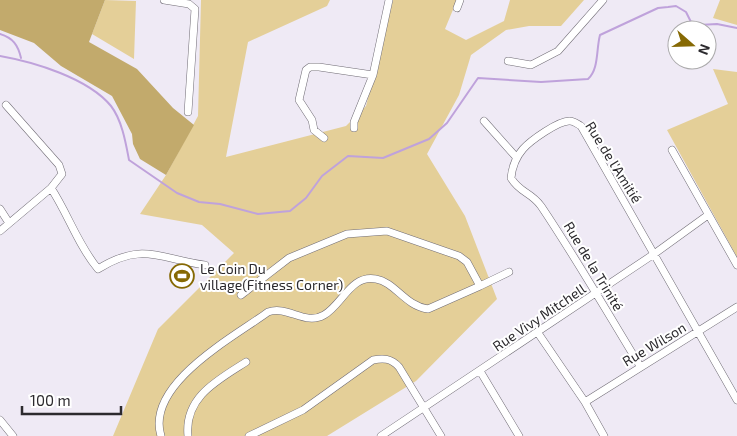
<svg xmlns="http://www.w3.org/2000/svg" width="737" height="436" font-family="'Exo 2',sans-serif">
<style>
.green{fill:#e4cf98}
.forest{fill:#c2aa6c}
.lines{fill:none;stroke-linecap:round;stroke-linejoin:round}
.stream{stroke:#bfa2db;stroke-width:2}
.minor-casing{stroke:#706c75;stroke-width:8}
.minor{stroke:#fff;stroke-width:7}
.labels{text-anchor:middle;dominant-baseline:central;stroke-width:4;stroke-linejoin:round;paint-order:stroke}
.street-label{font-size:14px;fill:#2c2a2e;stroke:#fff}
.poi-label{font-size:14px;fill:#2c2a2e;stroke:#fff;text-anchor:start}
</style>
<rect width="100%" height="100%" fill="#efeaf5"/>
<!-- green -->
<path class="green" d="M105 0 136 1 134 59 92 34Z
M201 0H330L327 6 248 42 226 157 346 126 366 106 393 0H457L445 29 466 40 504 21 510 0H584L561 26H529L506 30 471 55 459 95 427 154 465 216 497 299 416 381 327 436H113L158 329 234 253 202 225 140 214 166 175 198 116Z
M720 0H737V25L713 18Z
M713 69 737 72V257L667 130 728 104Z"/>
<!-- forest -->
<path class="forest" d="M0 0H105L89 42 137 69 173 108 194 125 166 175 140 159 133 144 132 134 112 96 61 66 34 43 0 30Z"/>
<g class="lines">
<!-- stream -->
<path class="stream" d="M0 34C13 38 18 45 21 58
M0 56C34 62 88 78 111 106 122 120 126 144 129 160L177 193 199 202 220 204 258 214 290 211 306 198 322 176 348 156 383 158 429 139 447 123 478 78 541 82 588 79C599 69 596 50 600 35L658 8 668 7 676 6 686 12 691 22 699 25 717 24 737 28"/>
<!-- minor casing -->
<g class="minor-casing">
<path id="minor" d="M164 0 189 4 195 9 188 112
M457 8 460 0
M508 61 531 65 558 51 603 0
M484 121 517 158
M354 128V122L373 75
M324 138 314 130 312 120 299 100 306 70 310 67H319L373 75 389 0
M672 150 737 265
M51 188C68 214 78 245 98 269 143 241 160 259 205 265
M0 209 9 223
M0 231 51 188 62 174 59 165 6 105
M480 286 509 272
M538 333 585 402 604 436
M640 366C607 312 576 258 541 206 531 192 520 193 511 178 512 168 516 157 523 149 530 141 559 120 570 121 574 121 577 124 581 126L737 400
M480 371 519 436
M585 402 737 307
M0 420 13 436
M161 436C145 384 234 337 268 312 288 305 305 326 324 315 342 305 351 274 376 279 395 282 405 306 428 309L480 286 467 262 459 256 387 231 347 234 289 258 241 295
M188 436C184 397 218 380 246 362
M249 436 303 410 373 360C383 358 391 358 399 367L441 436
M381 436 654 254 708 215"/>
</g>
<!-- minor -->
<use href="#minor" class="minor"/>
</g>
<!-- icons -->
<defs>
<g id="stadium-ring" transform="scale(1.25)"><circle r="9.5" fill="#fff" stroke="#866904" stroke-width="1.5"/><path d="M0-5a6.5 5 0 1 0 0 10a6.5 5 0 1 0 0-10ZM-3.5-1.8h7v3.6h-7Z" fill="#866904"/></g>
</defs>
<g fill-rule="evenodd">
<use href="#stadium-ring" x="182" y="276"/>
</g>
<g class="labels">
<!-- street labels -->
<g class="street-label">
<text transform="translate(614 162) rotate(58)">Rue de l'Amitié</text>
<text transform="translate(594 266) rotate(59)">Rue de la Trinité</text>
<text transform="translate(539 317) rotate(-34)">Rue Vivy Mitchell</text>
<text transform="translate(654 344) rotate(-31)">Rue Wilson</text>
</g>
<!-- poi labels -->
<g class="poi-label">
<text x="200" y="268">Le Coin Du<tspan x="200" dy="16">village(Fitness Corner)</tspan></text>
</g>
</g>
<!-- north arrow -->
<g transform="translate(692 45) rotate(110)"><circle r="24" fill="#ffffff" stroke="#abaaab"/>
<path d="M0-4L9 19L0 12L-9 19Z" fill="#866904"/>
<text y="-8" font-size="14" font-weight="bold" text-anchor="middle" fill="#2c2a2e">N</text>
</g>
<!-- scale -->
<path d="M22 406v8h99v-8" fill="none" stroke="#2c2a2e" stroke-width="2.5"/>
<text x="30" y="406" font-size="15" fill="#2c2a2e" stroke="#ffffff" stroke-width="4" paint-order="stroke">100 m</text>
</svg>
